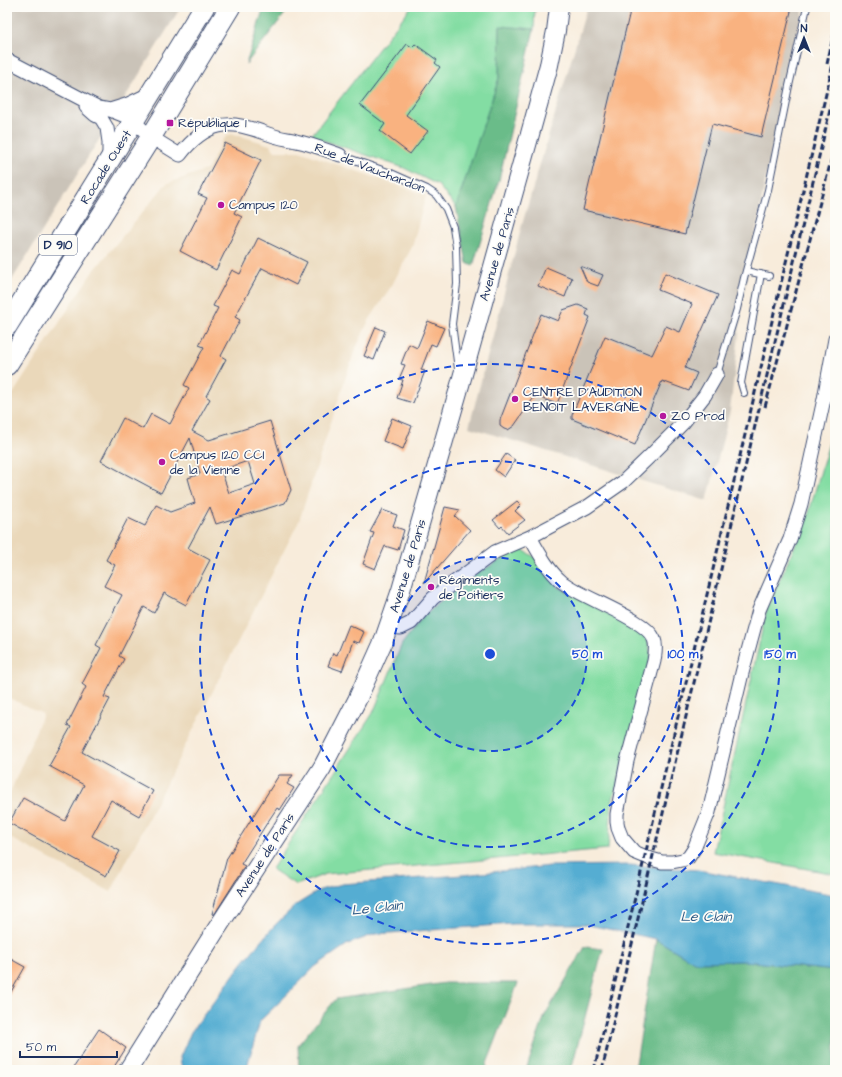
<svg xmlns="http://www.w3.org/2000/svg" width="842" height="1077" font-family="'Architects Daughter',sans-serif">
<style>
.built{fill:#ead8ba}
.industrial{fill:#cac3b8}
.green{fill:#83dda3;stroke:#4f8680}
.forest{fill:#6abc89;stroke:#427674}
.water{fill:#55add2;stroke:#386e98}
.building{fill:#f9b280;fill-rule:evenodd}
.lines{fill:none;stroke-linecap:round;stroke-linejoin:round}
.service-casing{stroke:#3c4b71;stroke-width:8}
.minor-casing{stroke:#3c4b71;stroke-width:15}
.secondary-casing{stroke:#3c4b71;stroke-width:20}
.primary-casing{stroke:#3c4b71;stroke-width:22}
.service{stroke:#fff;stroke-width:6}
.minor{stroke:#fff;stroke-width:13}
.secondary{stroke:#fff;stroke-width:18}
.primary{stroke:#fff;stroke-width:20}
.rail{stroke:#1b2f5e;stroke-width:3;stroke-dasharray:6 3;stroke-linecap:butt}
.ring{fill:none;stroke:#1d4ed8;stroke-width:2;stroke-dasharray:7 5}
.poi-dot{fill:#b5179e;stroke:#fdfcf7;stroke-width:1.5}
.labels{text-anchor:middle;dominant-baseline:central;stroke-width:3.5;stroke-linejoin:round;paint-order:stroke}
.shield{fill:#fdfcf7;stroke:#5f6c8c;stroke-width:1}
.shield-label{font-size:12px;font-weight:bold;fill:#1b2f5e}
.poi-label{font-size:13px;fill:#1b2f5e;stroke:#fdfcf7;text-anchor:start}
.street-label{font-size:13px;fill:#1b2f5e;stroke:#fdfcf7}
.water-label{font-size:14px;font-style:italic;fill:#2f5b87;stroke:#fdfcf7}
.centre{fill:#1d4ed8;stroke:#fdfcf7;stroke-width:2}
.ring-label{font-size:12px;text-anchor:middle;font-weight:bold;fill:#1d4ed8;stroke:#fdfcf7;stroke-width:3.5;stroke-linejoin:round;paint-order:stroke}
</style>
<rect width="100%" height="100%" fill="#fdfcf7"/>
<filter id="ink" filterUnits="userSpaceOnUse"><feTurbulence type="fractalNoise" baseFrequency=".025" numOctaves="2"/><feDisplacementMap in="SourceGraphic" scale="8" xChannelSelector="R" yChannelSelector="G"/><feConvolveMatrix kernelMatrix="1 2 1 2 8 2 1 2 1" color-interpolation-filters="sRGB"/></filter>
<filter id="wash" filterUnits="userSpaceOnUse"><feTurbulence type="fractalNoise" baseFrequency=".012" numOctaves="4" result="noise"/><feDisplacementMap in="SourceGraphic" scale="16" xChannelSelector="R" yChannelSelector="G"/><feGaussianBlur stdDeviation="0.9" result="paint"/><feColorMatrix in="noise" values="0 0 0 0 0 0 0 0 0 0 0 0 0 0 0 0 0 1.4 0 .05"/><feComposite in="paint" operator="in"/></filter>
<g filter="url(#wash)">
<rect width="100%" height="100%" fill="#f8ecdb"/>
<!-- built -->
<path class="built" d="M234 134 270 145 275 151H299L426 195 412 247 392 285 368 322 353 355 299 521 111 892 7 836V800L43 714 7 697V403L91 274 166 184 208 169 223 140 228 135Z"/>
<!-- industrial -->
<path class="industrial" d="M7 7H181L7 288Z
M587 7H804L772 145 743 299 730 411 707 501 469 427 523 221Z"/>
<!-- green -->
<path class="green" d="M411 7H535L534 29 500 27 499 78 456 207 438 185 404 168 311 136Z
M835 422V874L713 852 767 608 807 519Z
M523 550 536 558 559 587 640 631 648 641 651 656 612 803 608 849 326 874 296 885 272 869 373 713 402 644 424 615 478 573 516 551Z"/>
<!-- forest -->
<path class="forest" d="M264 7H290L246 64Z
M500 26 534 29 499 180 473 266 467 263 456 207 499 78Z
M656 939 694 962 745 961 835 971V1070H635Z
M585 947 603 949 571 1070H526L545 1015Z
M445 983H518L486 1066 490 1070H299L298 1045 336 999Z"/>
<!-- water -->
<path class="water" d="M629 865 698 870 835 895V971L745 961 694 962 656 939 584 924H513L375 934 348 944 316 966 260 1021 246 1070H182L180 1057 191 1032 244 961 275 925 296 905 320 890 342 884 462 875 550 866Z"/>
<g id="blocks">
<!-- building -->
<path class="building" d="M631 7H792L761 137 712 124 685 234 583 210Z
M407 44 412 47 415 44 437 60 435 63 440 67 406 115 428 131 410 154 380 131 385 124 360 105Z
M225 143 261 160 234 213 242 217 216 270 180 251 207 198 198 194Z
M258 238 307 262 296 285 262 268 235 317 240 320 221 356 226 359 206 396 210 399 192 431 209 440 270 421 291 490 285 503 216 524 210 507 188 548 210 560 186 605 164 593 154 613 144 607 119 656 124 659 104 697 110 699 82 752 153 791 139 816 111 800 92 836 120 851 106 876 9 823 23 798 65 821 84 785 49 766 71 727 67 725 86 687 82 684 101 648 96 645 122 595 104 586 115 565 106 560 128 518 145 526 156 505 170 512 195 503 188 478 200 474 190 438 161 493 101 461 123 418 143 429 151 414 170 424 189 388 184 385 204 347 199 345 218 308 213 306 232 270 240 274ZM248 461 255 484 229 493 221 470Z
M580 266 603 275 598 286 587 282Z
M546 267 572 278 565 297 538 286Z
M665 273 718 295 685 368 697 373 689 391 662 381 635 445 572 419V415L605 336 652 355 666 326 680 332 692 304 658 290Z
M578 305 588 309 586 315 590 317 557 404 535 396 514 426 508 430 504 429 500 426V420L541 314 558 321 563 310Z
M428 321 444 328 436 346 431 344 421 370 425 371 413 403 397 398 403 380 399 379 405 365 401 364 409 344 417 348Z
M376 327 385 331 374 360 364 356Z
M392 418 412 426 403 449 383 441Z
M506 454 515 460 504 477 495 470Z
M517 501 521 505 515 511 525 520 508 533 502 526 500 528 493 520Z
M445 507 460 510 455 516 470 530 424 583Z
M382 510 397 515 393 526 404 530 398 550 385 546 375 569 363 564 374 533 370 532Z
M349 625 364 632 359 643 353 641 342 671 328 666 333 653 337 655Z
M279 775H293L287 784 294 788 280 810 277 808 267 823 241 864 245 866 214 915 212 914 227 858Z
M7 957 25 967 7 999Z
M99 1029 126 1048 112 1070H72Z"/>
</g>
</g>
<g filter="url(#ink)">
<use href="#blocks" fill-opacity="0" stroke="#3c4b71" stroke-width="1"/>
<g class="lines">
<!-- service casing -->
<g class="service-casing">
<path id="service" d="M340 155 391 173 427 189 436 195 446 209 453 227 456 247 457 284 452 324 458 369
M746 271 769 276
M717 374 737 309 744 278 768 190 789 86 807 7
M744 393 741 383 761 274"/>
</g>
<!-- minor casing -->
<g class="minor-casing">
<path id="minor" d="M7 60 99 108 110 110 130 118 151 137 180 155C190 142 202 130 219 126 238 121 260 132 278 137 284 139 290 139 296 141 311 144 326 150 340 155
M86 107 95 115 101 118 107 128 109 142V158
M110 110 126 105 149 94
M530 537C539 553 548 570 562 582 582 598 646 619 654 639 657 646 655 654 654 661L627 761 617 814V822L618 828 622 838 634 852 651 859 662 862H672L682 860 688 858 694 849 709 812 742 673 759 610 790 539 801 504 824 399 835 339
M388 627 401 628 411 623 433 598 495 552 530 537 587 507 623 482 651 455 683 423 705 395 717 374"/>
</g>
<!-- secondary casing -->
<g class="secondary-casing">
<path id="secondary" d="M128 1070 214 933 322 768 357 700 383 642 401 590 460 385 530 134 549 65 556 31 559 7"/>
</g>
<!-- primary casing -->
<g class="primary-casing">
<path id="primary" d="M7 326 204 7
M7 365 151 137 230 7"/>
</g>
<!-- service -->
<use href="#service" class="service"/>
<!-- minor -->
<use href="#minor" class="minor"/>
<!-- secondary -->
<use href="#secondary" class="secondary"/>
<!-- primary -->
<use href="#primary" class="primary"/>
<!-- rail -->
<path class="rail" d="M827 64 835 29
M765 407 835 146
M594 1070 835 56
M602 1070 835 89"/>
</g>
</g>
<!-- distance rings -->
<circle cx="490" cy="654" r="97" fill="#1d4ed8" fill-opacity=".12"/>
<g class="ring">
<circle cx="490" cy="654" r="97"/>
<circle cx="490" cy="654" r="193"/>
<circle cx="490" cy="654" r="290"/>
</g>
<!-- markers -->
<g class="poi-dot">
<rect x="166" y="119" width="8" height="8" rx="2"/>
<circle cx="221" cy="205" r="4"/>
<circle cx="515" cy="399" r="4"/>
<circle cx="663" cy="416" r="4"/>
<circle cx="162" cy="462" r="4"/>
<circle cx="431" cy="587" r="4"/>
</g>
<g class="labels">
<!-- shield labels -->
<rect class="shield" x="39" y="235" width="38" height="20" rx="3"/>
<g class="shield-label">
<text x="58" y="245">D 910</text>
</g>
<!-- poi labels -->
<g class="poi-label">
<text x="178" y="123">République 1</text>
<text x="229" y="205">Campus 120</text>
<text x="523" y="392">CENTRE D'AUDITION<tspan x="523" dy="15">BENOIT LAVERGNE</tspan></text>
<text x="671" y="416">ZO Prod</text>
<text x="170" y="455">Campus 120 CCI<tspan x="170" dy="15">de la Vienne</tspan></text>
<text x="439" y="580">Régiments<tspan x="439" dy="15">de Poitiers</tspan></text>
</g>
<!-- street labels -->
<g class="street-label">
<text transform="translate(106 167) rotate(-58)">Rocade Ouest</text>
<text transform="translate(370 168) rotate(21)">Rue de Vauchardon</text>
<text transform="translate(497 254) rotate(-74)">Avenue de Paris</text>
<text transform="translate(408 566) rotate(-73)">Avenue de Paris</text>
<text transform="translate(265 855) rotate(-57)">Avenue de Paris</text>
</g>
<!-- water labels -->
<g class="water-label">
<text transform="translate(377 908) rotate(-6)">Le Clain</text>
<text x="706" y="917">Le Clain</text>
</g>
</g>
<circle cx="490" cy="654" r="6" class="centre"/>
<g class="ring-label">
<text x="587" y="658">50 m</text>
<text x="683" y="658">100 m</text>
<text x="780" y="658">150 m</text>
</g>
<!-- margin -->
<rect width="842" height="1077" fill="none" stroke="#fdfcf7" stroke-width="24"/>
<!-- north arrow -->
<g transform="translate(804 38)" stroke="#fdfcf7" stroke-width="3" paint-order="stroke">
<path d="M0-3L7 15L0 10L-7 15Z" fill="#1b2f5e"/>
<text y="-6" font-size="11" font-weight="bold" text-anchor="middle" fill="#1b2f5e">N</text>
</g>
<!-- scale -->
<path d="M20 1051v6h97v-6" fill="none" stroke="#1b2f5e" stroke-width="2"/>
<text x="26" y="1051" font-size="12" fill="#1b2f5e" stroke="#fdfcf7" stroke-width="3" paint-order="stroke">50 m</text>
</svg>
